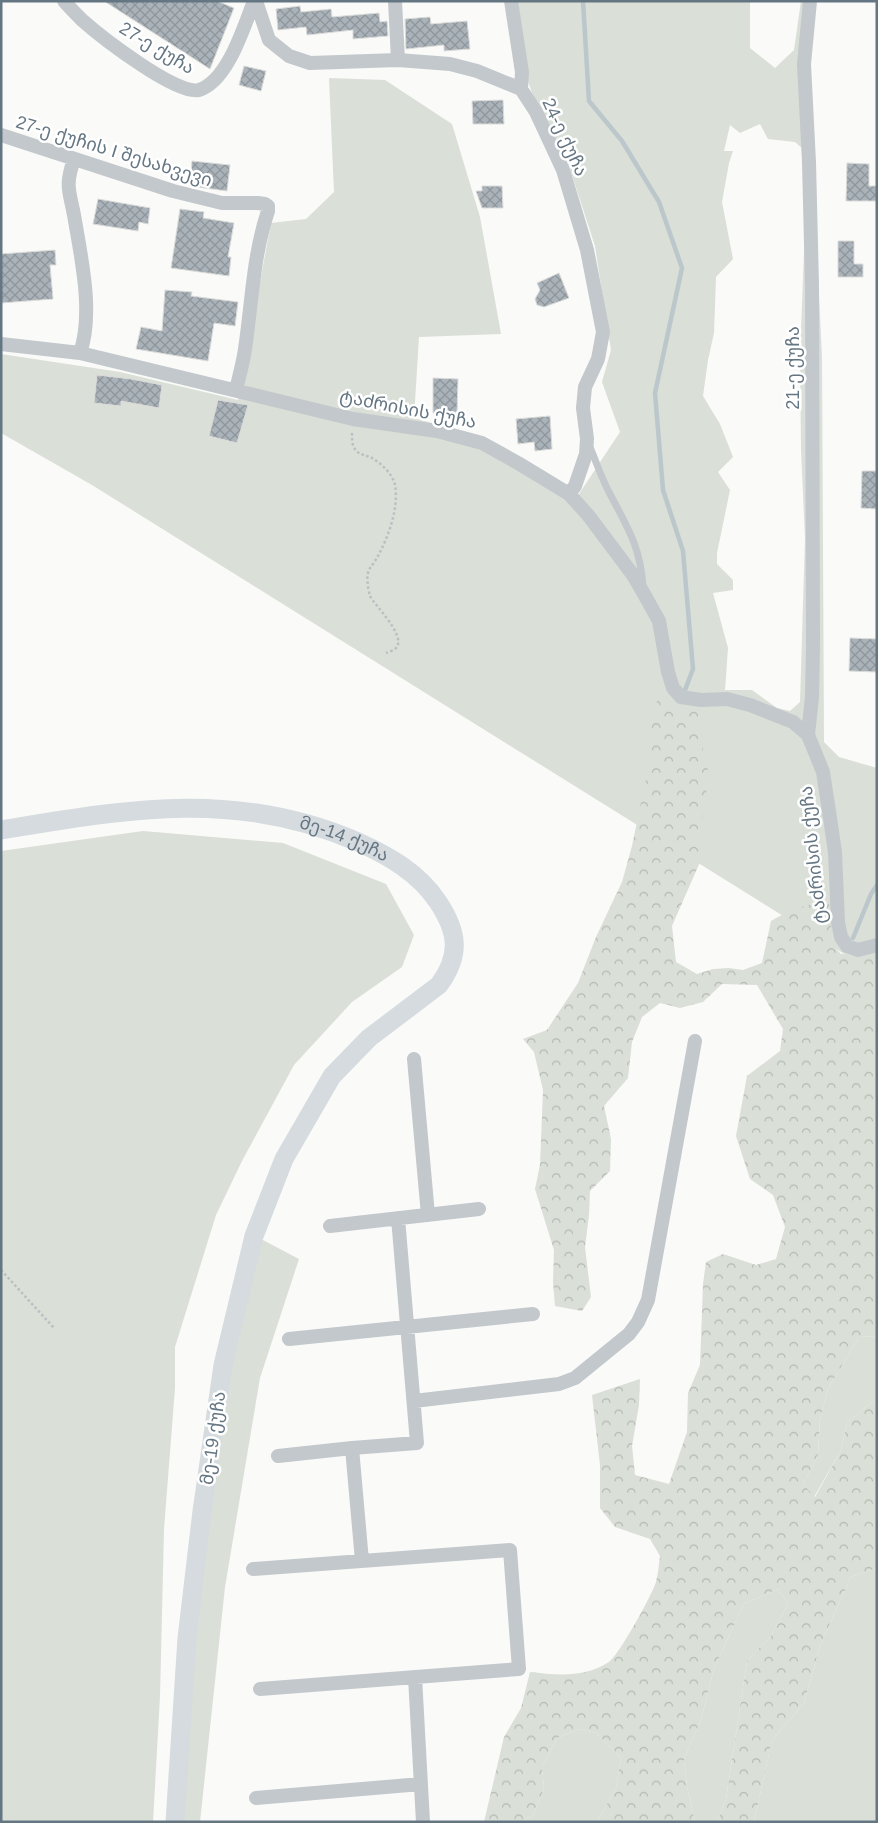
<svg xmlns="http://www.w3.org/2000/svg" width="878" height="1823" font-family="Arial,'Noto Sans Georgian',sans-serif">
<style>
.grass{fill:#dadfd7;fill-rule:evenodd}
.forest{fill:url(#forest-crowns)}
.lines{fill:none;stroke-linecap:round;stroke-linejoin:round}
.stream{stroke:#bbc7cb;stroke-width:4.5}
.building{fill:url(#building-cross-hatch);stroke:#dcdcda}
.path{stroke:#bbbfc2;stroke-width:2.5;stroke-dasharray:2.5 2.5;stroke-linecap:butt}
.lane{stroke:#c3c8cc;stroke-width:7}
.street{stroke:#c3c8cc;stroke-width:14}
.secondary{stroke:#d6dbdf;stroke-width:19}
.labels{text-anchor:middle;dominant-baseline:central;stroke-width:5;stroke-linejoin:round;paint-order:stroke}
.street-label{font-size:18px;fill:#657683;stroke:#fff}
</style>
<defs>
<pattern id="forest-crowns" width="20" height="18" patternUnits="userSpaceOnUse" patternTransform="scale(1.25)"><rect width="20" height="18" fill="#dadfd7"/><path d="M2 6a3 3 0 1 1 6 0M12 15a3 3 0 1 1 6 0" fill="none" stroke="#b4b9b4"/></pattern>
<pattern id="building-cross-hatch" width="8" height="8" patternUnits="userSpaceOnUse" patternTransform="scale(1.25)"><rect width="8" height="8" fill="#aab3b9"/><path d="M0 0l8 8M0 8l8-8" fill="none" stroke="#8e969c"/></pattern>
</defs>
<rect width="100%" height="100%" fill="#fafaf8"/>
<!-- grass -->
<path class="grass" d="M511 1H750V48L775 68 794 50 801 1H814L808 68 822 357 824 742 839 757 877 768V995L849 957 92 485 1 433V354L120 372 238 400 271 223 306 219 334 192 329 78 385 80 452 124 480 217 501 334 419 337 414 418 485 438 577 497 620 432 602 382 611 350 595 246 569 166 534 99 521 60ZM760 124 768 139 795 142 803 149 805 226 800 356 801 450 805 538 800 702 790 711 777 708 752 690H725L728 648 713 593 733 590V580L717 564V553L730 490 718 472 733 457 720 424 703 396 708 360 714 333 716 277 733 259 722 202 729 163 733 151H724L730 125 740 133Z
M143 831 283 843 386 884 414 935 402 967 352 1002 294 1065 242 1161 216 1215 175 1347V1388L164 1529 160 1696 153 1822H1V851Z
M261 1239 299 1259 260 1378 225 1587 200 1822H182L189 1668 231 1360Z
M877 1336V1398L847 1423 841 1450 814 1497 803 1484 818 1455 820 1419 828 1389 859 1337Z
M877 1568V1822H754L772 1740 804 1703 820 1646 851 1577Z
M778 1589 788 1603 771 1636 747 1661 726 1799 717 1822H695L687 1786 684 1759 701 1720 714 1668 744 1604Z
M579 1729 596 1733 621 1758 616 1788 597 1822H522L533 1815 544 1789 542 1767 557 1738Z"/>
<!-- forest -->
<path class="forest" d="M661 695 673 705 706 708 701 718 702 746 709 775 702 818 700 862 672 926 676 962 697 974 713 969 729 968 743 970 762 963 771 921C790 910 806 903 829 903L833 946 841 954 877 956V1336L859 1337 828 1389 820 1419 818 1455 803 1484 815 1497 841 1450 847 1423 877 1398V1568L851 1577 820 1646 804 1703 772 1740 754 1822H717L726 1799 747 1661 771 1636 788 1603 778 1589 744 1604 714 1668 701 1720 684 1759 687 1786 695 1822H597L616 1788 621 1758 596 1733 579 1729 557 1738 542 1767 544 1789 533 1815 522 1822H484L504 1737 521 1708 530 1672C557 1675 584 1678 609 1662 619 1655 652 1595 656 1582 658 1574 659 1564 660 1556L650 1539 615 1527 600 1508V1465L592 1395 640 1379 639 1405 632 1446 635 1475 669 1484 687 1432 688 1393 700 1365 703 1284 706 1262 723 1254 756 1265 776 1259 785 1227 773 1195 750 1179 736 1136 747 1076 780 1051 783 1029 757 985 722 984 703 1002 680 1008 660 1003 642 1017 632 1042 628 1078 604 1106 611 1139 610 1171 590 1191 589 1215 585 1247 591 1297 582 1311 555 1306 553 1282 554 1250 535 1189 540 1165 543 1090 534 1052 523 1039 547 1030 578 983 596 937 622 882 632 846 648 769V736L652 709Z"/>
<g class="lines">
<!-- stream -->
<path class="stream" d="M583 1 589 101 622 141 659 202 682 268 655 393 663 490 683 551 693 669 685 690
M853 938 871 894 877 885"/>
</g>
<!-- building -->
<path class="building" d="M104 1H217L234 8 210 69Z
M300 6 301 12 331 9 332 17 379 13 380 22 387 21 388 36 353 39V30L307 35 306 27 278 30 276 9Z
M430 17 431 24 467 21 470 49 444 51V45L406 49 405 19Z
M244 66 266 71 261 91 239 85Z
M503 100 504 124H473L472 101Z
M192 161 230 165 227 191 190 186Z
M847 163 869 164V186H877V201H846Z
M482 186H502L503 208H482L476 191H482Z
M98 199 150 208 148 224 139 222 138 231 93 224Z
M180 209 204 212 203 218 234 223 228 257H231L229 276 171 268Z
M838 241H854V264H863V277H838Z
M55 250 56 265H50L53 299 1 303V254Z
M559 273 569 298 544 307 537 305 535 299 540 290 537 283Z
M165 290 192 292 191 296 238 302 235 326 214 323 208 361 136 349 141 327 162 331Z
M97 375 131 379 162 385 159 408 121 401V406L94 403Z
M433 378 458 379 457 413H433Z
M218 400 248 405 237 443 209 436Z
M550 416 552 449 535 451 534 442 518 444 516 419Z
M862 471H877V509L861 508Z
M850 638 877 639V672L849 671Z"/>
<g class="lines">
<!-- path -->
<path class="path" d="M352 433C352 437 352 441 353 445 356 454 362 454 370 457 380 462 393 474 395 485 399 507 389 535 379 554 373 567 365 568 368 585 368 588 369 593 370 596 375 606 407 636 396 648 394 650 389 652 386 653
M1 1270 54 1328"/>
<!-- lane -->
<path class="lane" d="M589 445C596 461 601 477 609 492 627 527 640 545 643 586"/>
<!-- street -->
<path class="street" d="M64 1C70 8 76 14 82 20 100 36 177 96 199 90 228 81 244 26 254 1
M256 1 269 40 289 56 310 63 398 60 450 64 477 71 521 89 536 112 563 170 587 250 603 332 598 359 585 387 583 408 587 439 586 454 575 486 569 494
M395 1 398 60
M511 1 522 72 521 89
M1 135 173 191 222 203H258L265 204 268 206V211C253 256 252 302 245 349 243 363 239 377 236 390
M74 159C65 186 69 189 74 215 81 257 94 313 80 353
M1 344 80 353 353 419 437 431 482 443 518 463 569 494 588 515 633 575 644 594 659 621 668 672 673 688 681 697 701 700 727 699 750 705 793 722 808 735 823 772 830 818 835 852 838 922 841 937 847 946 858 950 877 945
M808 735 812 697 813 646 812 285 809 162 804 64 810 1
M414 1059 428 1215
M330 1226 479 1209
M289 1339 533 1314
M414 1401 559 1384 575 1378 629 1334 638 1322 648 1300 695 1041
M278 1456 352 1448
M362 1561 352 1448 417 1443 398 1218
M253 1569 510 1550 519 1669 260 1689
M415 1677 423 1822
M256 1798 421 1784"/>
<!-- secondary -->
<path class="secondary" id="s1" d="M1 830C128 809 235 789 358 842 389 856 419 873 438 902 458 932 461 955 439 985L369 1038 332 1076 284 1159 254 1236 223 1365 202 1511 187 1638 175 1822"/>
</g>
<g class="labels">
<!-- street labels -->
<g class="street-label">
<text transform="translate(157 48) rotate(31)">27-ე ქუჩა</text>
<text transform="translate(565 137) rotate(65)">24-ე ქუჩა</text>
<text transform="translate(114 151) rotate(17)">27-ე ქუჩის I შესახვევი</text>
<text transform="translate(793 368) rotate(-90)">21-ე ქუჩა</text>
<text transform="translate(408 409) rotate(11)">ტაძრისის ქუჩა</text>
<text stroke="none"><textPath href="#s1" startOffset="349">მე-14 ქუჩა</textPath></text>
<text transform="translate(813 855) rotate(-96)">ტაძრისის ქუჩა</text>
<text transform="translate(213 1438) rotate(-82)">მე-19 ქუჩა</text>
</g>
</g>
<!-- border -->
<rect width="878" height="1823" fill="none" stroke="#657683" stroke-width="5"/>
</svg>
